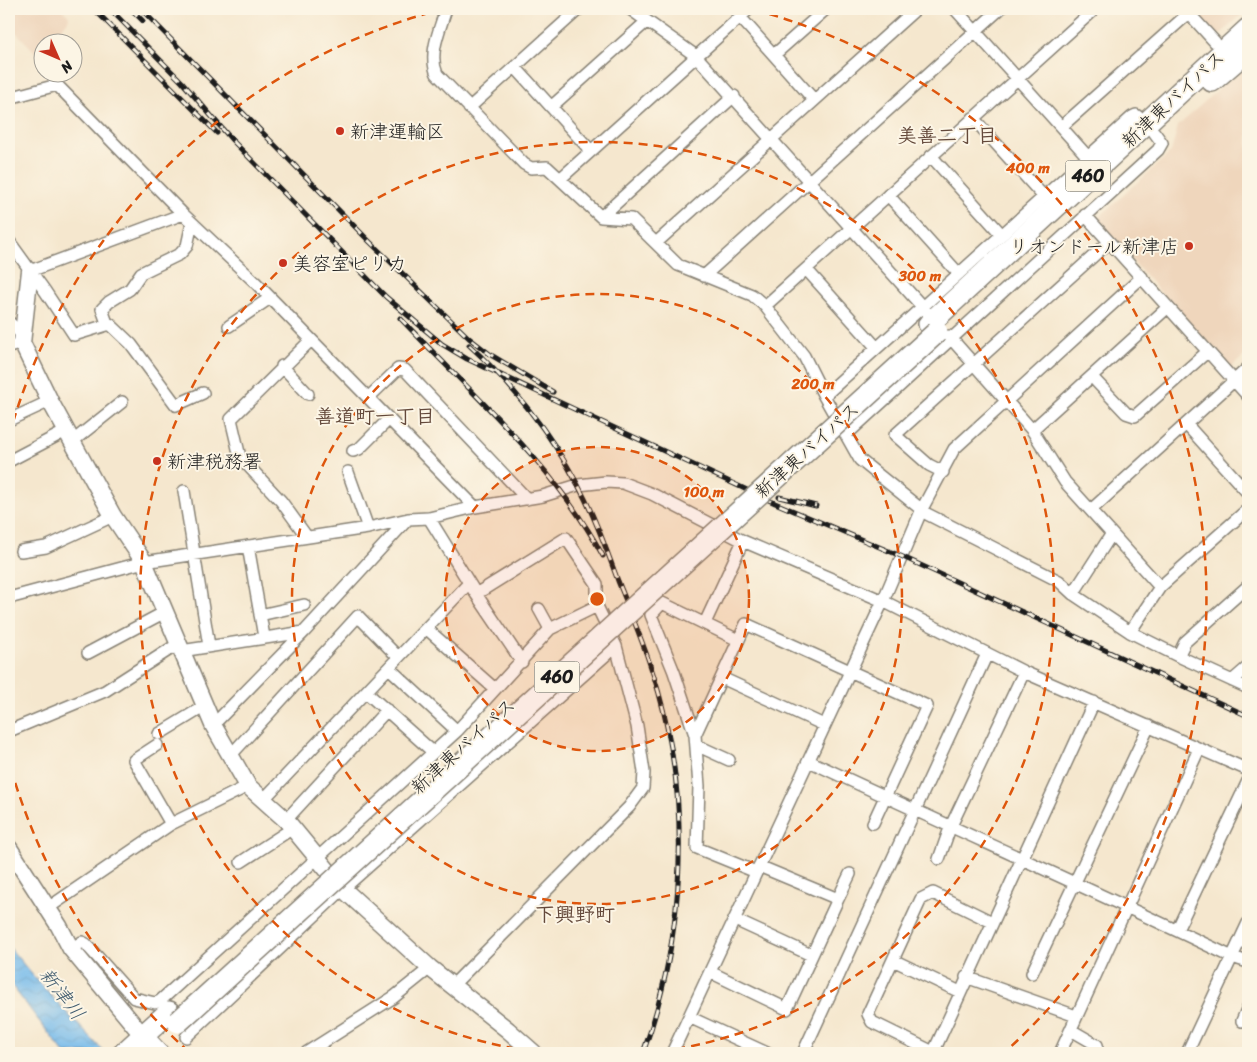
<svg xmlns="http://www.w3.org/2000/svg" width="1257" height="1062" font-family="Sriracha,'Klee One',sans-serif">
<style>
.built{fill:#efd6bc}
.water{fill:url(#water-waves);stroke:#486b84}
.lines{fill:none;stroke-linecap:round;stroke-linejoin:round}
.street-casing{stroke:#888275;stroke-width:14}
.secondary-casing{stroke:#888275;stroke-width:19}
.primary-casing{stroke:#888275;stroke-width:21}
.highway-casing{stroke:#888275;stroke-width:24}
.street{stroke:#fff;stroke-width:11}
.secondary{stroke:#fff;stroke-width:16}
.primary{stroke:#fff;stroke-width:19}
.highway{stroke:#fff;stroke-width:21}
.rail-casing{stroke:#1c1c1c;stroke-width:5}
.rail{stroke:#fcf5e5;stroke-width:3;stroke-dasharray:9;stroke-linecap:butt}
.highway-bridge-casing{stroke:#888275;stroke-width:24;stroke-linecap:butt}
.highway-bridge{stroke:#fff;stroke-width:21}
.ring{fill:none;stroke:#de560d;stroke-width:2.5;stroke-dasharray:9 6}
.poi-dot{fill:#c8321e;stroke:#fcf5e5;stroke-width:2}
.labels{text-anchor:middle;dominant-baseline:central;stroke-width:4;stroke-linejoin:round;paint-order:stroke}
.shield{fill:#fcf5e5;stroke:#5f5d58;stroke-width:1}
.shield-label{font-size:18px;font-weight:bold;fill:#1c1c1c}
.street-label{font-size:19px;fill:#1c1c1c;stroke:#fcf5e5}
.poi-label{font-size:19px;fill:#1c1c1c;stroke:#fcf5e5;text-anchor:start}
.neighbourhood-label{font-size:20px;font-weight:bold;fill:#64493b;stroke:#fcf5e5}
.water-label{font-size:20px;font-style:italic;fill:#3f5b6f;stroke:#fcf5e5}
.centre{fill:#de560d;stroke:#fcf5e5;stroke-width:2.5}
.ring-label{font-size:15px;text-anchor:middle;font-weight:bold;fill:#de560d;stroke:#fcf5e5;stroke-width:4;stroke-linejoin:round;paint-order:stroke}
</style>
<defs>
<pattern id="water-waves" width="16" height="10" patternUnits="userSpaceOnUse" patternTransform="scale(1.25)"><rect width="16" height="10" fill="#74baeb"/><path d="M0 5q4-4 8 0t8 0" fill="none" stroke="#649fc9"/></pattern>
</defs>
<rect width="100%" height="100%" fill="#fcf5e5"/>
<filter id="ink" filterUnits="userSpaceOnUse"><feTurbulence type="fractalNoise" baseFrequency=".02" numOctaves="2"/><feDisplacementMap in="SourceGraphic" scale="10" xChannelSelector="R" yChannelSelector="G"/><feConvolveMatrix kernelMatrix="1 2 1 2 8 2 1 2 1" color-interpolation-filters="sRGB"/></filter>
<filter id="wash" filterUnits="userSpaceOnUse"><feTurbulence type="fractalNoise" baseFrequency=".0096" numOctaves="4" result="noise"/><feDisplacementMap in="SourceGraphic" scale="20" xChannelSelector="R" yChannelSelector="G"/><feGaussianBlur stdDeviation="1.12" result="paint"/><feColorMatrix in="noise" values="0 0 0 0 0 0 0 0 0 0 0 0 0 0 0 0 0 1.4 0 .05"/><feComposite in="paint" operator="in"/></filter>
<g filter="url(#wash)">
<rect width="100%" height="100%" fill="#f5e7ce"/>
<!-- built -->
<path class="built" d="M9 9H62L69 16 68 21 47 42H42V47L36 53 9 25Z
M1190 9H1248L1216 38Z
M1248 62V352L1232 367 1228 368 1098 222V218L1171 152 1178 126Z"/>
<!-- water -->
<path class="water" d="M9 947 40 984 105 1053H64L9 982Z"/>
</g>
<g filter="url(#ink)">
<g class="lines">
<!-- street casing -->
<g class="street-casing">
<path id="street" d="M446 9C440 29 428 54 437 74L524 164 531 168 547 167 601 217 631 219 678 265 752 295 765 306 804 356 824 396 860 460 927 514 1059 581 1073 594 1130 632 1160 587 1248 509
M630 9 696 56 927 312
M955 9 1088 157
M1185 9 1215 42
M740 17 814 100
M774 55 826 9
M515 67 591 151
M9 98 57 85 183 214 255 282 475 507
M551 107 646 22
M469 108 579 9
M973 118 1044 197
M1061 127 1189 13
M931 156 1002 235
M560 179 749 9
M888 195 959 274
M1085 215 1248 396
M601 217 734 96
M9 241 45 291 74 335 110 324 131 344 176 405 203 393
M656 243 916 9
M806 269 877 348
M30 271 183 214
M704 276 1000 9
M765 306 1095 9
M9 322 22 335
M107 323 102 309 109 302 130 289 141 273 180 254 187 246 192 223
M229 326 270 298
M949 336 1032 430 1065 482 1160 587
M9 347 22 343
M282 366 308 394
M1092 377 1126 413 1135 416 1207 352
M824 396 1132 117 1136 115 1146 123
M368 398 398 369 405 370 527 499
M9 420 50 401
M1186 424 1248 493
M1032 430 1167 308
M846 435 1158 150 1162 143 1154 132
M73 441 122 402
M353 451 359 449 389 419
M9 461 66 431
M348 472 368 528
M943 472 929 465 895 435 1109 242
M184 491 209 646
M1091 510 1248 368
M429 518 476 594 522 662
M307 537 281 501 240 457 231 419 311 340
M248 546 264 637
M21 551 46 547 113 516
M1248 586 1185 642 1178 656 1248 688
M476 594 566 538 597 584V606
M1073 594 1111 535
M9 598 144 562 368 528 408 519 429 518 475 507 543 496 578 485 606 482 623 483 652 494 743 541 883 601 1024 672 1248 770
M539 609 550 629
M260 615 304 605
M705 623 743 541
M427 629 495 689
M1130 632 1178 656
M181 651 304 632
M88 653 165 612
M389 668 457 731
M722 678 824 725
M1232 681 1248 667
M367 693 433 752
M213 725 304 632 408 519
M9 731 105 691 178 644
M159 734 205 706
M695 735 674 672 651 615 662 603 738 640
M157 745 134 760 171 824
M696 745 729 760
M230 756 358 616 398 657
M809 761C949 827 1092 889 1232 957L1248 962
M264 799 469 583
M286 820 387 710
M939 859 950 828 1024 672
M241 862 293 828
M756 872 697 848 699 786 695 735 746 624 927 706 873 823
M838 899 850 874
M48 908 171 824 248 786
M735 920 811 955
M1177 930 1248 781
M71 949 82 942 86 944 134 998 155 1003 160 1001 457 731 550 629 597 606 616 646 637 726 644 772 643 788 629 807 453 985
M893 960 960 992
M710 972 787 1009 838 899 759 866
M1032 973 1149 726
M966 977 1076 1016
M689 1017 767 1053
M1242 1021 1248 1007
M1071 1030 1097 1045
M186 1037 343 889 616 646
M933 1052 872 1022 868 1014 921 899 933 893 992 922
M306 1053 394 997 430 968
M672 1053 883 601 922 509 954 449 1142 277
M803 1053 987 654
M933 1053 1094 702
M1060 1053 1199 749
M1187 1053 1248 923"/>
</g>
<!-- secondary casing -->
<g class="secondary-casing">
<path id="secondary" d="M30 271 22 343 50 401 113 516 144 562 213 725 248 786 286 820 343 889 430 968 508 1030 534 1053
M9 848 59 926 71 949 143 1036"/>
</g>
<!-- primary casing -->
<g class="primary-casing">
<path id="primary" d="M143 1036 159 1053"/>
</g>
<!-- highway casing -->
<g class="highway-casing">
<path id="highway" d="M1212 81 1248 50
M929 324 1248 29
M124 1053 169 1012"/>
</g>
<!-- street -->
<use href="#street" class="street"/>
<!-- secondary -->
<use href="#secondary" class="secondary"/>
<!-- primary -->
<use href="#primary" class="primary"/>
<!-- highway -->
<use href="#highway" class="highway"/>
<!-- rail casing -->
<g class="rail-casing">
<path id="rail" d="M94 9 217 133
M110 9 182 82 232 140 386 297 442 344 467 359 775 503 903 557 1248 716
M131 9 143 21
M141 9 370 242 469 338 491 355 553 392
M400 318C472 394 553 463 603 556
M469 345C512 384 551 434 578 485 594 515 606 548 618 581 637 628 657 676 667 727 690 834 680 950 643 1053
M779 497 816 506"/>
</g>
<!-- rail -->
<use href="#rail" class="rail"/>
<!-- highway-bridge casing -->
<g class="highway-bridge-casing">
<path id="highway-bridge" d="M178 1022 937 332"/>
</g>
<!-- highway-bridge -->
<use href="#highway-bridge" class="highway-bridge"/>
</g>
</g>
<!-- distance rings -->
<circle cx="597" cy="599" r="152" fill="#de560d" fill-opacity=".12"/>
<g class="ring">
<circle cx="597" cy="599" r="152"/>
<circle cx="597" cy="599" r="305"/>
<path d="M545 1053A457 457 0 1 1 649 1053"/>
<path d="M189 1052A610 610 0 0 1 9 762M9 436A610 610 0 0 1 439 10M755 10A610 610 0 0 1 1005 1052"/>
</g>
<!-- markers -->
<g class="poi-dot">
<circle cx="340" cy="131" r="5"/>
<circle cx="1189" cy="246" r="5"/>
<circle cx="283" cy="263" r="5"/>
<circle cx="157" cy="461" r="5"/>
</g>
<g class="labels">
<!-- shield labels -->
<g class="shield">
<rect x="1065.5" y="160.5" width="45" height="31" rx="4"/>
<rect x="534.5" y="661.5" width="45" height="31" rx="4"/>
</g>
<g class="shield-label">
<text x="1088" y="176">460</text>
<text x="557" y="677">460</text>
</g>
<!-- street labels -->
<g class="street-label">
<text transform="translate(1173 99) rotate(-43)">新津東バイパス</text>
<text transform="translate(807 450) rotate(-42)">新津東バイパス</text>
<text transform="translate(463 746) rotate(-42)">新津東バイパス</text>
</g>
<!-- poi labels -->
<g class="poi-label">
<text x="350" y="131">新津運輸区</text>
<text x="1179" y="246" text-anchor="end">リオンドール新津店</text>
<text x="293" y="263">美容室ピリカ</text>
<text x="167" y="461">新津税務署</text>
</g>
<!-- neighbourhood labels -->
<g class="neighbourhood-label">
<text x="947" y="135">美善二丁目</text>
<text x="375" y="416">善道町一丁目</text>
<text x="575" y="914">下興野町</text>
</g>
<!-- water labels -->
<g class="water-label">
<text transform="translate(62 994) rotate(52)">新津川</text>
</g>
</g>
<circle cx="597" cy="599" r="8" class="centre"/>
<g class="ring-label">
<text x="1028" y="173">400 m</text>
<text x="920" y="281">300 m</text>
<text x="813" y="389">200 m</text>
<text x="704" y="497">100 m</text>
</g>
<!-- margin -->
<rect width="1257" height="1062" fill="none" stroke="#fcf5e5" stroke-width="30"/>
<!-- north arrow -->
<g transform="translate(58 58) rotate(135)"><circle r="24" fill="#fcf5e5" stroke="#a29e95"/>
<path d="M0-4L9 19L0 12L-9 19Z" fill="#c8321e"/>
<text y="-8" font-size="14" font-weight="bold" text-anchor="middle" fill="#1c1c1c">N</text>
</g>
</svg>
